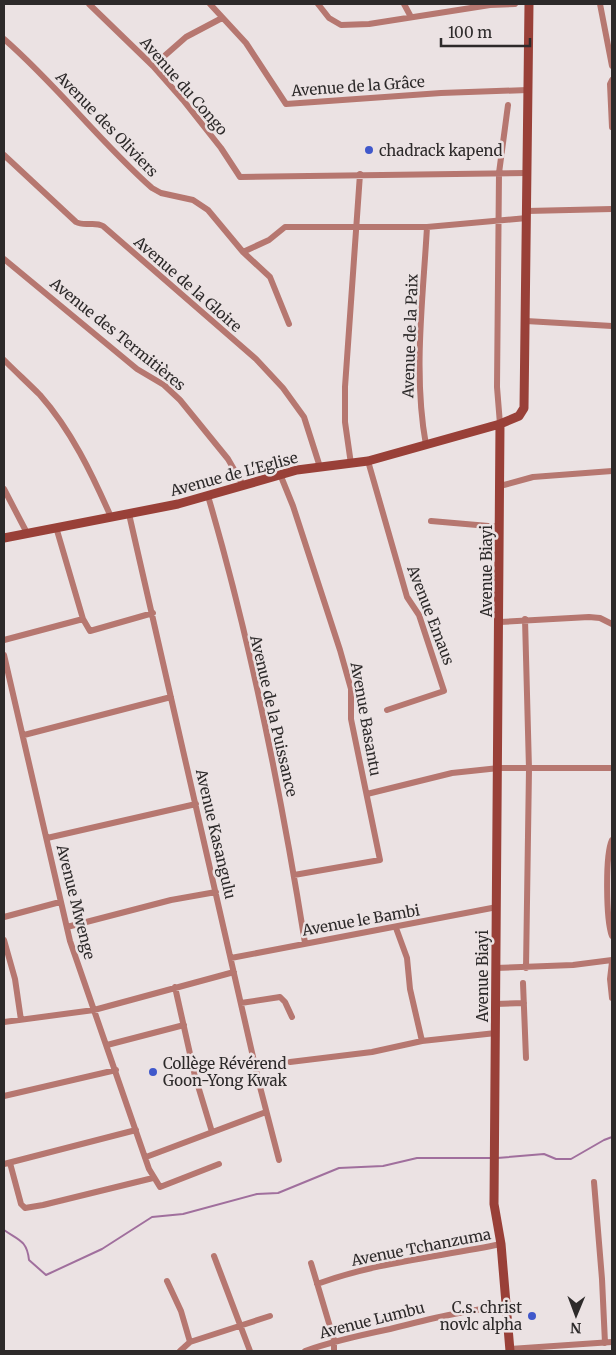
<svg xmlns="http://www.w3.org/2000/svg" width="616" height="1355" font-family="Merriweather,serif">
<style>
.lines{fill:none;stroke-linecap:round;stroke-linejoin:round}
.stream{stroke:#a06f9d;stroke-width:2}
.street{stroke:#b67770;stroke-width:6}
.secondary{stroke:#994038;stroke-width:9}
.poi-dot{fill:#4058cb;stroke:#ebe2e3;stroke-width:2}
.labels{text-anchor:middle;dominant-baseline:central;stroke-width:5;stroke-linejoin:round;paint-order:stroke}
.street-label{font-size:15px;fill:#2d2a2a;stroke:#ebe2e3}
.poi-label{font-size:15px;fill:#2d2a2a;stroke:#ebe2e3;text-anchor:start}
</style>
<rect width="100%" height="100%" fill="#ebe2e3"/>
<g class="lines">
<!-- stream -->
<path class="stream" d="M497 1158 544 1154 556 1159H571L604 1140 612 1137
M4 1230C18 1240 27 1240 29 1260L46 1275 102 1249 152 1217 183 1214 257 1194 278 1193 339 1168 383 1166 417 1158H492"/>
<!-- street -->
<path class="street" d="M89 4 153 66 183 100 221 148 240 177 527 173
M210 4 246 43 286 104 441 93 528 90
M318 4 329 18 341 25 369 24 490 5 515 4
M404 4 411 17
M600 4 612 66
M4 39C57 85 99 141 152 188L161 193 193 200 208 210 243 252 270 277 289 324
M153 66 186 37 222 18
M612 80 610 84 612 127
M4 155 76 222C85 227 94 221 103 226L256 359 283 388 304 417 320 467
M527 211 612 209
M243 252 269 240 285 227H427L527 218
M4 259 137 369 164 385 180 400 228 459 243 485
M526 321 612 326
M4 360C16 372 28 383 40 395 71 430 92 474 111 517
M500 424 497 387 499 173 508 105
M426 445C413 374 423 299 427 227
M368 461 407 597 419 615 444 691 387 710
M351 464 345 422V387L360 174
M280 474 293 506 340 650 351 689V719L380 860 294 875
M500 486 533 477 612 471
M4 489 27 533
M208 496C251 642 281 793 305 943
M129 514 259 1083 279 1160
M431 521 500 527
M56 527 83 619
M525 619 529 769 526 968
M500 622 589 617 600 618 612 624
M4 640 83 619 90 631 153 613
M4 655 70 941 149 1169 160 1187 219 1164
M24 735 171 697
M367 794 452 773 499 768H612
M47 838 196 804
M612 840C605 855 606 920 612 936
M4 917 60 902
M67 927 171 900 216 892
M396 928 407 958 410 989 422 1041
M4 940 15 979 21 1020
M231 958 497 907
M612 962 610 979 612 998
M495 968 573 965 612 960
M523 983 526 1058
M175 987 195 1076 212 1132
M241 1003 280 997 285 1002 292 1017
M495 1004 524 1003
M4 1022 94 1010 234 972
M107 1045 184 1025
M290 1062 372 1052 422 1041 496 1033
M4 1096 116 1070
M146 1157 266 1112
M10 1163 21 1204 25 1208 43 1205 153 1178
M4 1164 136 1130
M594 1182 602 1279 605 1343
M214 1256 250 1351
M311 1263 334 1340V1351
M167 1281 181 1311 190 1342
M317 1284C377 1262 439 1257 501 1244
M510 1349 612 1342
M180 1351 190 1342 270 1316
M305 1351C333 1341 361 1335 390 1329 429 1319 466 1310 506 1306"/>
<!-- secondary -->
<path class="secondary" d="M500 424 494 1204 501 1244 510 1351
M4 538 178 504 297 470 368 461 500 424 519 416 524 408 529 4"/>
</g>
<!-- markers -->
<g class="poi-dot">
<circle cx="369" cy="150" r="5"/>
<circle cx="153" cy="1072" r="5"/>
<circle cx="532" cy="1316" r="5"/>
</g>
<g class="labels">
<!-- street labels -->
<g class="street-label">
<text transform="translate(184 86) rotate(49)">Avenue du Congo</text>
<text transform="translate(358 86) rotate(-4)">Avenue de la Grâce</text>
<text transform="translate(107 124) rotate(46)">Avenue des Oliviers</text>
<text transform="translate(188 284) rotate(41)">Avenue de la Gloire</text>
<text transform="translate(118 334) rotate(39)">Avenue des Termitières</text>
<text transform="translate(410 336) rotate(-88)">Avenue de la Paix</text>
<text transform="translate(234 474) rotate(-15)">Avenue de L'Eglise</text>
<text transform="translate(486 571) rotate(-90)">Avenue Biayi</text>
<text transform="translate(431 615) rotate(69)">Avenue Emaus</text>
<text transform="translate(274 716) rotate(77)">Avenue de la Puissance</text>
<text transform="translate(366 719) rotate(80)">Avenue Basantu</text>
<text transform="translate(216 834) rotate(77)">Avenue Kasangulu</text>
<text transform="translate(76 902) rotate(76)">Avenue Mwenge</text>
<text transform="translate(361 920) rotate(-10)">Avenue le Bambi</text>
<text transform="translate(482 976) rotate(-90)">Avenue Biayi</text>
<text transform="translate(421 1247) rotate(-11)">Avenue Tchanzuma</text>
<text transform="translate(372 1320) rotate(-14)">Avenue Lumbu</text>
</g>
<!-- poi labels -->
<g class="poi-label">
<text x="379" y="150">chadrack kapend</text>
<text x="163" y="1063">Collège Révérend<tspan x="163" dy="17">Goon-Yong Kwak</tspan></text>
<text x="522" y="1307" text-anchor="end">C.s. christ<tspan x="522" dy="17">novlc alpha</tspan></text>
</g>
</g>
<!-- border -->
<rect width="616" height="1355" fill="none" stroke="#2d2a2a" stroke-width="10"/>
<!-- north arrow -->
<g transform="translate(576 1315) rotate(181)" stroke="#ebe2e3" stroke-width="4" paint-order="stroke">
<path d="M0-4L9 19L0 12L-9 19Z" fill="#2d2a2a"/>
<text y="-8" font-size="14" font-weight="bold" text-anchor="middle" fill="#2d2a2a">N</text>
</g>
<!-- scale -->
<path d="M441 38v8h89v-8" fill="none" stroke="#2d2a2a" stroke-width="2.5"/>
<text x="448" y="38" font-size="15" fill="#2d2a2a" stroke="#ebe2e3" stroke-width="4" paint-order="stroke">100 m</text>
</svg>
